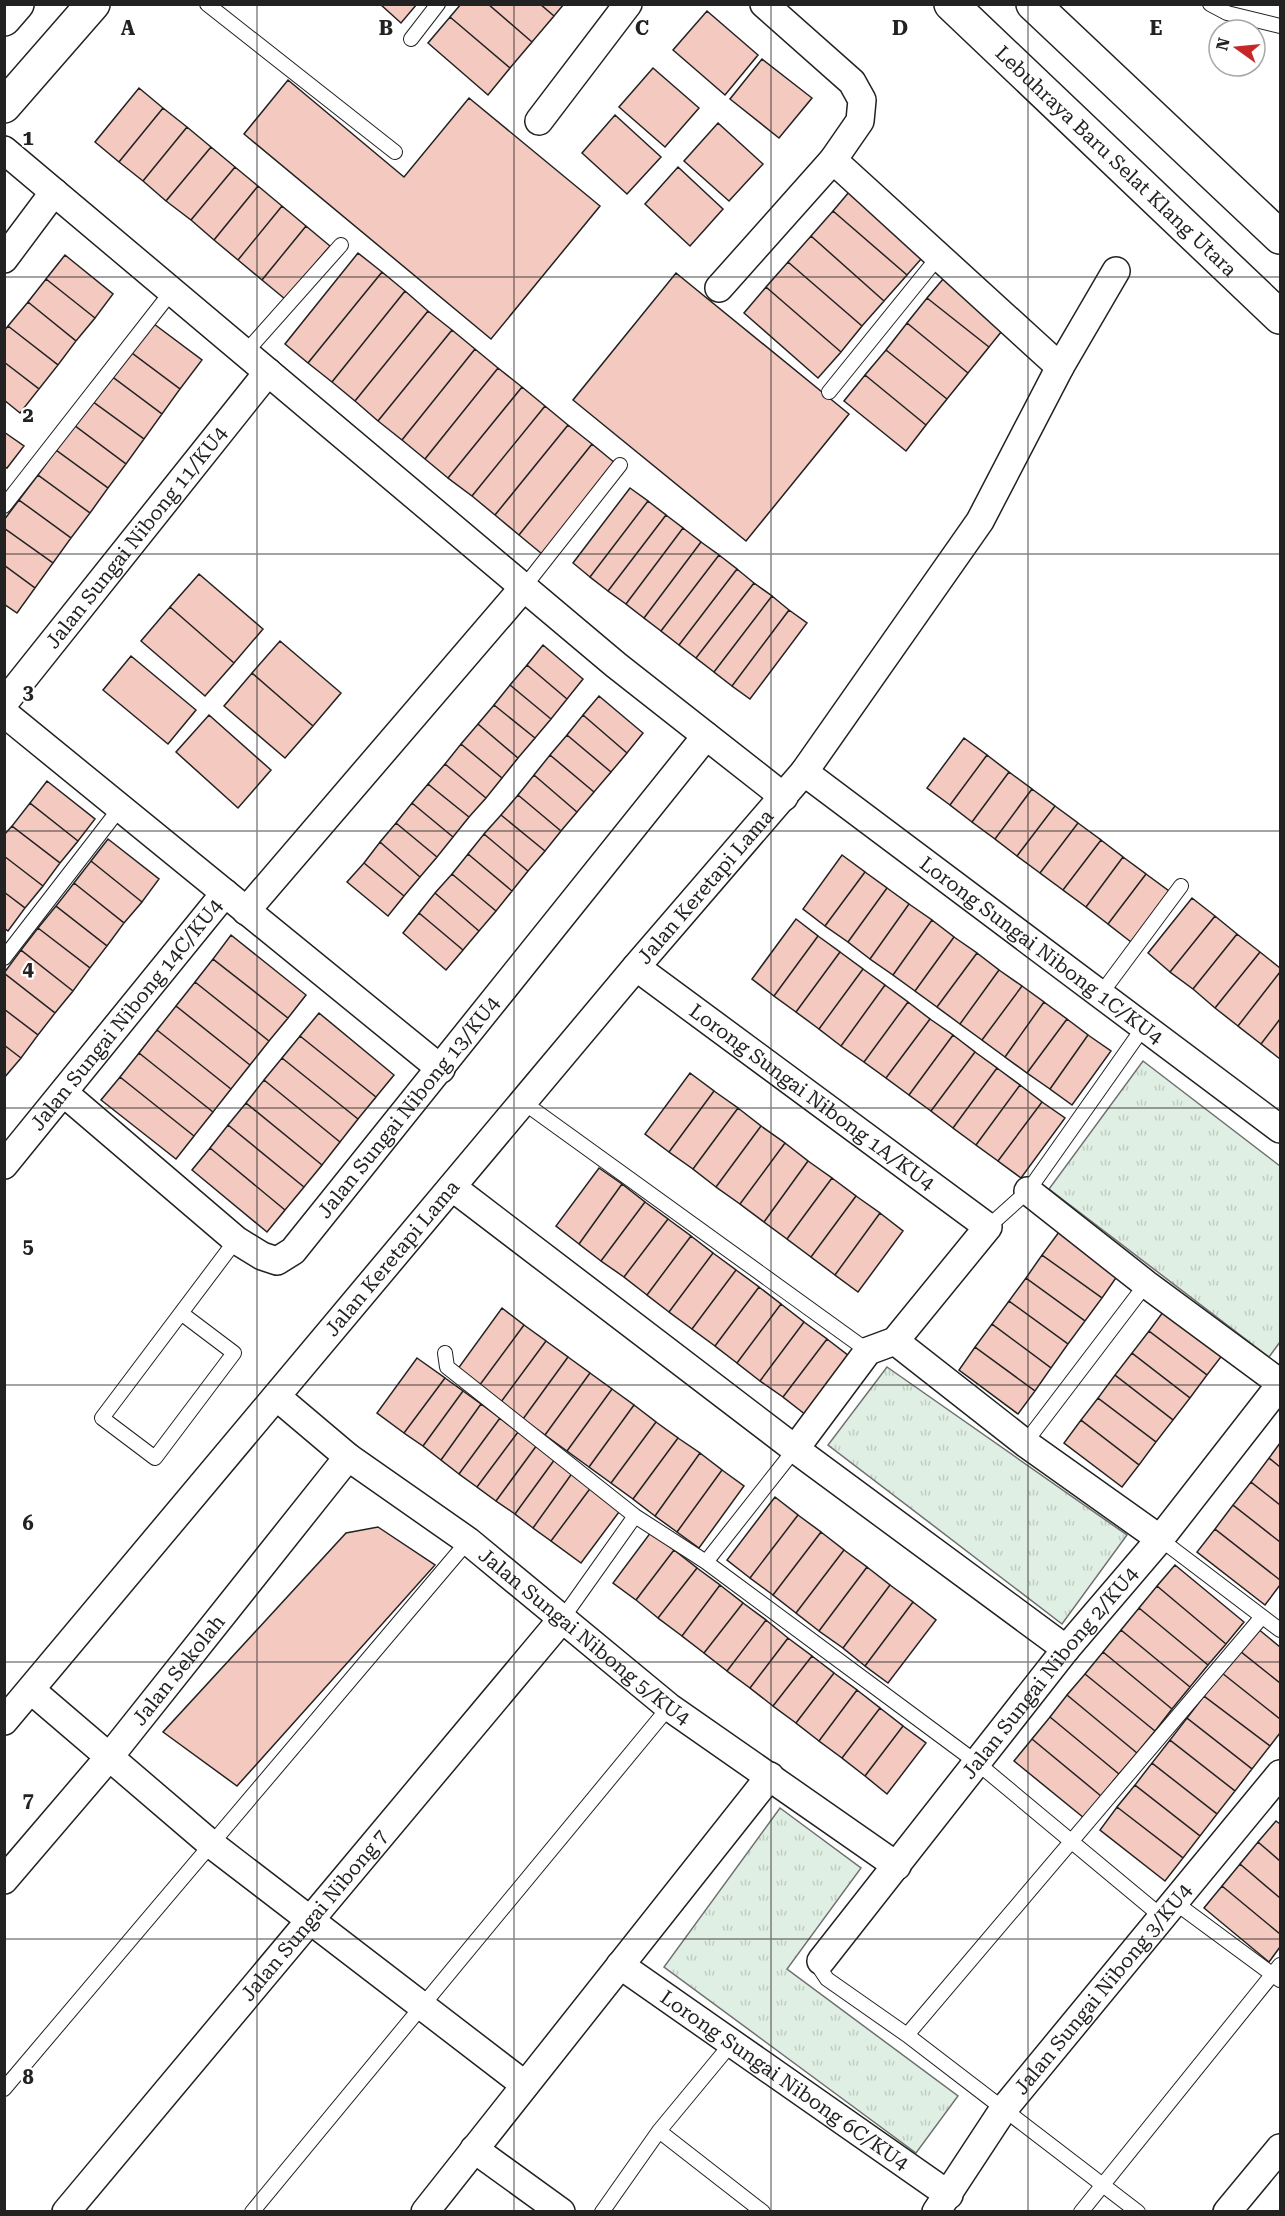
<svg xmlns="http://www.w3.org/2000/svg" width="1285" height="2216" font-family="'Roboto Serif',serif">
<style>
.park{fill:url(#park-tufts);stroke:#6f6f6f;stroke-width:1.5}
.building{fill:#f3c9c0;stroke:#222;stroke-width:1.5}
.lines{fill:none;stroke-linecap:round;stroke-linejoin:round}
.service-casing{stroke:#222;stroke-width:16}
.minor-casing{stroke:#222;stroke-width:30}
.trunk-casing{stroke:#222;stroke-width:36}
.motorway-casing{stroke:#222;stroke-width:36}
.service{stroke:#fff;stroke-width:14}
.minor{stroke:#fff;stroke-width:27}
.trunk{stroke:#fff;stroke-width:33}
.motorway{stroke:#fff;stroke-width:33}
.grid{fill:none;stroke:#222;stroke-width:1.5;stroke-opacity:0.55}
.labels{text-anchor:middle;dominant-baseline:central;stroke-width:4.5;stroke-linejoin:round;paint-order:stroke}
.street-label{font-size:20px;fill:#222;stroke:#fff}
.grid-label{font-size:20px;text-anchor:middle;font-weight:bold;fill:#222;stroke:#fff;stroke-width:4.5;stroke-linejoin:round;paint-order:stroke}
</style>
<defs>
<pattern id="park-tufts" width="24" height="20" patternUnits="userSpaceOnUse" patternTransform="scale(1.5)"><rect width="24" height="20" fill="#e0efe3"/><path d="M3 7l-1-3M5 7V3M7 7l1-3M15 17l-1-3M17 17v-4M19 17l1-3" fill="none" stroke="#c0cdc2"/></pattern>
</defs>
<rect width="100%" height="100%" fill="#fff"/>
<!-- park -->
<path class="park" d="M1143 1061 1280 1166V1342L1269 1357 1049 1189Z
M887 1367 1127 1535 1062 1624 828 1445Z
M780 1808 861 1868 787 1969 958 2096 916 2153 664 1967Z"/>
<!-- building -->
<path class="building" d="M380 4H417L401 23Z
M461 4H488L532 42 510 68 450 17Z
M488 4H540L554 16 532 42Z
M540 4H564L554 16Z
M707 11 758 55 725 95 673 50Z
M450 17 510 68 488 95 428 43Z
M762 59 812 98 779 138 730 99Z
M653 68 699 108 665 147 619 107Z
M288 80 404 177 469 98 600 206 491 339 244 134Z
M139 88 163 108 119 162 95 142Z
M163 108 187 127 143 181 119 162Z
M615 115 661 157 627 194 582 153Z
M718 123 763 164 729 201 684 161Z
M187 127 211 147 166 201 143 181Z
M211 147 235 167 191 220 166 201Z
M235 167 258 186 214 240 191 220Z
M678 167 723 209 690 246 645 204Z
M855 185 929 250 907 275 833 211Z
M258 186 282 206 238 260 214 240Z
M282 206 306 226 262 280 238 260Z
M833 211 907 275 884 301 811 236Z
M306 226 330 246 285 299 262 280Z
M811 236 884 301 862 326 788 262Z
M358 253 382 272 308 363 285 344Z
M65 255 113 294 95 318 46 279Z
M788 262 862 326 841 352 766 287Z
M382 272 405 291 332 382 308 363Z
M949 272 1010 321 989 347 927 298Z
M676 273 849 414 746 541 573 400Z
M46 279 95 318 76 341 28 302Z
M766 287 841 352 818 378 744 313Z
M405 291 428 311 355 401 332 382Z
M927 298 989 347 968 373 907 323Z
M28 302 76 341 58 365 8 326Z
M428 311 452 330 378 421 355 401Z
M150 321 202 360 180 389 128 350Z
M907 323 968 373 947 399 886 350Z
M8 326 58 365 39 389 4 362V331Z
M452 330 475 349 402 440 378 421Z
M475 349 498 368 425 459 402 440Z
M128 350 180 389 162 414 110 375Z
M886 350 947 399 926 425 865 375Z
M4 362 39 389 20 413 4 400Z
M498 368 522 387 448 478 425 459Z
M110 375 162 414 144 439 92 401Z
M865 375 926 425 906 451 844 401Z
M522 387 545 406 472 496 448 478Z
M92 401 144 439 126 464 74 425Z
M545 406 568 425 495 515 472 496Z
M74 425 126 464 108 488 56 450Z
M568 425 592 444 519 535 495 515Z
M4 432 24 446 7 468 4 467Z
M592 444 615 463 542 554 519 535Z
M56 450 108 488 90 513 38 475Z
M38 475 90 513 71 538 19 500Z
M630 488 648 501 590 577 573 563Z
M19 500 71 538 53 563 4 528V520Z
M648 501 666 515 608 591 590 577Z
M666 515 683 528 626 604 608 591Z
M4 528 53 563 35 588 4 565Z
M683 528 701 542 644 618 626 604Z
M701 542 719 555 661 631 644 618Z
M719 555 737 569 679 645 661 631Z
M4 565 35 588 17 613 4 604Z
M737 569 754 583 696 658 679 645Z
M199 574 263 629 234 663 170 607Z
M754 583 772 596 714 672 696 658Z
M772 596 789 610 732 686 714 672Z
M170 607 234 663 205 696 141 641Z
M789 610 807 623 750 699 732 686Z
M280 641 341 693 313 726 252 673Z
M543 645 583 679 567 699 527 665Z
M131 656 196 710 168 744 103 690Z
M527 665 567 699 551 719 510 685Z
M252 673 313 726 285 758 224 706Z
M510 685 551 719 535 738 494 705Z
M599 696 643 733 627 753 583 715Z
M494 705 535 738 518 758 478 724Z
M209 715 271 770 238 808 176 752Z
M583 715 627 753 611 772 567 735Z
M478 724 518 758 502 778 461 744Z
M567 735 611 772 594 792 550 755Z
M964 738 987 755 950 805 927 788Z
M461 744 502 778 486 798 445 764Z
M550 755 594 792 577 812 534 775Z
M987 755 1009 772 972 822 950 805Z
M445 764 486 798 469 817 428 784Z
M1009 772 1032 789 995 839 972 822Z
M534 775 577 812 561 831 518 795Z
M47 781 95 819 78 841 30 803Z
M428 784 469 817 453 837 412 803Z
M1032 789 1055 806 1017 856 995 839Z
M518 795 561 831 545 851 501 815Z
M30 803 78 841 60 863 12 826Z
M412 803 453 837 437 857 396 823Z
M1055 806 1078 823 1040 873 1017 856Z
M501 815 545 851 528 871 484 834Z
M396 823 437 857 420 877 380 842Z
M1078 823 1101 840 1063 890 1040 873Z
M12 826 60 863 43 886 4 856V835Z
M484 834 528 871 512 891 468 854Z
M108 839 159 879 142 902 91 861Z
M1101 840 1123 857 1086 907 1063 890Z
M380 842 420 877 404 896 364 863Z
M468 854 512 891 496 911 452 874Z
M842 855 865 872 825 926 803 909Z
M4 856 43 886 25 908 4 892Z
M1123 857 1146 874 1108 924 1086 907Z
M91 861 142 902 124 923 74 883Z
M364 863 404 896 388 916 347 882Z
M865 872 887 888 848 942 825 926Z
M452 874 496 911 479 931 435 893Z
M1146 874 1169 891 1131 942 1108 924Z
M74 883 124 923 107 946 56 906Z
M887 888 909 904 870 959 848 942Z
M4 892 25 908 8 931 4 928Z
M435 893 479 931 463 950 419 913Z
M1192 898 1215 916 1170 972 1148 953Z
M909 904 932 920 893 975 870 959Z
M56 906 107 946 90 968 38 928Z
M419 913 463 950 446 970 403 933Z
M1215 916 1237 934 1193 989 1170 972Z
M796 919 818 936 774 996 752 979Z
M932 920 954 937 915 991 893 975Z
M38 928 90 968 73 991 21 950Z
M1237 934 1260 952 1215 1008 1193 989Z
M231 935 306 995 288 1018 213 959Z
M818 936 840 952 796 1012 774 996Z
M954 937 977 953 937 1007 915 991Z
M21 950 73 991 55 1013 4 973Z
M840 952 863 969 819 1029 796 1012Z
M1260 952 1280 968V972L1238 1026 1215 1008Z
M977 953 999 970 960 1024 937 1007Z
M213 959 288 1018 269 1041 195 982Z
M863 969 885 985 841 1046 819 1029Z
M999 970 1022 986 982 1040 960 1024Z
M1280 972V1019L1261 1044 1238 1026Z
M4 973 55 1013 38 1035 4 1009Z
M195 982 269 1041 250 1065 176 1006Z
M885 985 908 1002 864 1062 841 1046Z
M1022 986 1044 1002 1005 1057 982 1040Z
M908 1002 930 1019 886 1078 864 1062Z
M1044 1002 1067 1019 1027 1073 1005 1057Z
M176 1006 250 1065 231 1089 157 1030Z
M4 1009 38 1035 21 1058 4 1045Z
M319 1013 394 1075 376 1097 300 1036Z
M930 1019 953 1035 909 1095 886 1078Z
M1067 1019 1088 1035 1050 1089 1027 1073Z
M1280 1019V1059L1261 1044Z
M157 1030 231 1089 213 1112 139 1053Z
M953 1035 975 1052 931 1111 909 1095Z
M1088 1035 1111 1051 1072 1105 1050 1089Z
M300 1036 376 1097 358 1119 282 1058Z
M4 1045 21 1058 4 1078Z
M975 1052 997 1068 953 1128 931 1111Z
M139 1053 213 1112 194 1136 120 1077Z
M282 1058 358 1119 340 1142 264 1080Z
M997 1068 1020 1085 976 1145 953 1128Z
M690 1073 714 1091 669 1152 645 1134Z
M120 1077 194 1136 176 1159 101 1100Z
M264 1080 340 1142 322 1165 246 1103Z
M1020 1085 1042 1102 998 1161 976 1145Z
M714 1091 738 1108 693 1169 669 1152Z
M1042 1102 1065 1118 1021 1178 998 1161Z
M246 1103 322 1165 304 1187 228 1125Z
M738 1108 761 1126 716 1187 693 1169Z
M228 1125 304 1187 285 1210 210 1148Z
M761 1126 785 1143 740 1204 716 1187Z
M785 1143 808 1161 764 1222 740 1204Z
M210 1148 285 1210 267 1232 192 1170Z
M808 1161 832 1178 787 1239 764 1222Z
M599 1168 622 1184 579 1244 556 1226Z
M832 1178 856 1196 811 1257 787 1239Z
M622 1184 645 1202 601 1261 579 1244Z
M856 1196 880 1213 835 1275 811 1257Z
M645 1202 668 1219 624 1277 601 1261Z
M880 1213 903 1231 858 1292 835 1275Z
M668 1219 691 1236 647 1295 624 1277Z
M1059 1232 1118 1275 1102 1298 1042 1255Z
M691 1236 713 1253 669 1312 647 1295Z
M713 1253 736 1270 692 1329 669 1312Z
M1042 1255 1102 1298 1085 1321 1026 1278Z
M736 1270 759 1287 715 1346 692 1329Z
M1026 1278 1085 1321 1068 1344 1009 1301Z
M759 1287 781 1304 737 1363 715 1346Z
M1009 1301 1068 1344 1051 1368 992 1324Z
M781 1304 804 1322 760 1381 737 1363Z
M502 1308 524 1325 479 1386 457 1370Z
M1166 1308 1224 1353 1207 1375 1149 1331Z
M804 1322 827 1339 783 1397 760 1381Z
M992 1324 1051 1368 1035 1391 975 1347Z
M524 1325 546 1341 501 1402 479 1386Z
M1149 1331 1207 1375 1190 1398 1132 1353Z
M827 1339 849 1356 806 1415 783 1397Z
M546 1341 568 1357 523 1419 501 1402Z
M975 1347 1035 1391 1018 1414 959 1370Z
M1132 1353 1190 1398 1173 1420 1115 1375Z
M568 1357 590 1373 545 1435 523 1419Z
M417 1358 445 1378 404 1433 377 1413Z
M590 1373 612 1389 567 1451 545 1435Z
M1115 1375 1173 1420 1156 1442 1098 1398Z
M445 1378 463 1391 423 1446 404 1433Z
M612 1389 634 1405 589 1467 567 1451Z
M463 1391 481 1404 441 1460 423 1446Z
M1098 1398 1156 1442 1139 1465 1081 1420Z
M481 1404 500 1418 459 1474 441 1460Z
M634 1405 656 1422 611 1483 589 1467Z
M500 1418 518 1432 477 1487 459 1474Z
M1081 1420 1139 1465 1122 1487 1064 1443Z
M656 1422 678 1438 633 1499 611 1483Z
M518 1432 537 1445 496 1501 477 1487Z
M678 1438 700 1453 655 1516 633 1499Z
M1280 1443V1467L1269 1458Z
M537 1445 555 1459 515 1514 496 1501Z
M700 1453 722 1470 677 1532 655 1516Z
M1269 1458 1280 1467V1505L1251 1482Z
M555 1459 573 1472 533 1528 515 1514Z
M722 1470 744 1486 699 1548 677 1532Z
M573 1472 592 1486 551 1541 533 1528Z
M1251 1482 1280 1505V1542L1233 1505Z
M592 1486 622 1508 581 1563 551 1541Z
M775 1497 798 1515 750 1578 727 1560Z
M1233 1505 1280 1542V1580L1215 1529Z
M798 1515 821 1532 773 1595 750 1578Z
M378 1527 435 1565 237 1786 163 1732 346 1533Z
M1215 1529 1280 1580V1585L1265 1605 1197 1552Z
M651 1532 674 1550 636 1600 613 1583Z
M821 1532 844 1550 796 1613 773 1595Z
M674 1550 697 1568 658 1618 636 1600Z
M844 1550 867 1567 819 1631 796 1613Z
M1175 1565 1244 1622 1226 1644 1157 1586Z
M867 1567 890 1585 843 1648 819 1631Z
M697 1568 720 1585 682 1636 658 1618Z
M720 1585 743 1603 704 1653 682 1636Z
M890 1585 913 1602 865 1666 843 1648Z
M1157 1586 1226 1644 1208 1665 1139 1608Z
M913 1602 936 1620 888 1683 865 1666Z
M743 1603 766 1620 727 1671 704 1653Z
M1139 1608 1208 1665 1190 1687 1121 1630Z
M766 1620 788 1638 750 1688 727 1671Z
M1257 1628 1280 1647V1683L1240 1651Z
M1121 1630 1190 1687 1172 1709 1103 1652Z
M788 1638 812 1656 773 1706 750 1688Z
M1240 1651 1280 1683V1719L1222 1673Z
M1103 1652 1172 1709 1155 1731 1085 1674Z
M812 1656 834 1673 796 1723 773 1706Z
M834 1673 857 1690 819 1741 796 1723Z
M1222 1673 1280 1719V1733L1270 1746 1204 1696Z
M1085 1674 1155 1731 1137 1753 1067 1695Z
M857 1690 880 1708 842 1758 819 1741Z
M1067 1695 1137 1753 1119 1774 1050 1717Z
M1204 1696 1270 1746 1252 1769 1187 1718Z
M880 1708 903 1726 865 1776 842 1758Z
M1050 1717 1119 1774 1101 1796 1032 1739Z
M1187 1718 1252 1769 1235 1791 1170 1740Z
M903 1726 926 1743 887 1794 865 1776Z
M1032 1739 1101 1796 1084 1818 1014 1761Z
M1170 1740 1235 1791 1217 1814 1152 1763Z
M1152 1763 1217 1814 1200 1836 1135 1785Z
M1135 1785 1200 1836 1183 1858 1117 1807Z
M1117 1807 1183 1858 1165 1881 1100 1830Z
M1276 1821 1280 1824V1861L1258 1842Z
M1258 1842 1280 1861V1898L1240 1864Z
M1240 1864 1280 1898V1934L1222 1886Z
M1222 1886 1280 1934V1947L1269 1962 1204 1908Z"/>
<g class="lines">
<!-- service casing -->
<g class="service-casing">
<path id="service" d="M207 4 395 152
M1210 4 1227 13 1280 26
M411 39 438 4
M245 353 341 245
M829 392 939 256
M4 506 172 291
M524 587 620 465
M4 958 120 808
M1100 995 1181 886
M523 1102 868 1351
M988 1227 1028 1191 1143 1028
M181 1313 234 1353 155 1458 102 1418 236 1240
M445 1353 447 1367 635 1516 706 1562 976 1762 1161 1916
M1025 1443 1146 1284
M1160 1539 1280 1630
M706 1562 795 1449
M562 1619 635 1516
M1173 1901 1280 1980
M821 1961V1970L827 1979 907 2035 1138 2212
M907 2035 1261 1618
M4 2089 468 1541
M659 2131 763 2212
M252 2212 669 1707
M602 2212 659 2131 731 2044
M1081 2212 1280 1965"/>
</g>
<!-- minor casing -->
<g class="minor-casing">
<g id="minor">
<path d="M539 121 628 4"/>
<path d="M4 150 616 665 784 797"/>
<path d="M833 160 1060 367"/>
<path d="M4 259 54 192"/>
<path d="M719 288 833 160 860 121 862 100 852 82 764 4"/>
<path id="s1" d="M4 703 268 372"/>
<path d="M4 713 441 1069"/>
<path id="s2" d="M804 772 1280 1129"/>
<path d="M246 911 524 587"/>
<path id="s3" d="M636 967 988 1227 895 1341 868 1351 795 1449"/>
<path id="s4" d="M64 1093 236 1240 262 1256 277 1261 293 1251 706 736"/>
<path id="s5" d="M4 1165 225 893"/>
<path d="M452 1187 795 1449 1066 1649"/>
<path d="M1028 1191 1146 1284 1280 1383"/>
<path d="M895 1341 1025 1443 1160 1539"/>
<path id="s6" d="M277 1397 348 1457 468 1541 669 1707 897 1866"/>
<path d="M31 1690 211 1844 525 2085"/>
<path id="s7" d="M4 1721 636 967 804 772 980 521 1060 367 1116 271"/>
<path id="s8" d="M4 1880 110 1756 348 1457"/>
<path id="s9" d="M821 1961 1066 1649 1160 1539 1280 1385"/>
<path id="s10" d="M620 1965 949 2195"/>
<path d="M474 2149 561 2212"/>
<path id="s11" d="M66 2212 562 1619"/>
<path d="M425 2212 770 1776"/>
<path id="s12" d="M936 2212 1003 2110 1280 1774"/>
<path d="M1227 2212 1280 2148"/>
</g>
</g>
<!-- trunk casing -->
<g class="trunk-casing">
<path id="trunk" d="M4 19 17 4
M4 106 93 4"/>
</g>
<!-- motorway casing -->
<g class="motorway-casing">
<g id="motorway">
<path id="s13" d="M951 4 1280 317"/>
<path d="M1033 4 1280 237"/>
</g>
</g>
<!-- service -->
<use href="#service" class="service"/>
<!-- minor -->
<use href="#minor" class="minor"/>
<!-- trunk -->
<use href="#trunk" class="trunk"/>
<!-- motorway -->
<use href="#motorway" class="motorway"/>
</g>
<!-- grid -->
<path class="grid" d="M257 4V2212M514 4V2212M771 4V2212M1028 4V2212M4 277H1280M4 554H1280M4 831H1280M4 1108H1280M4 1385H1280M4 1662H1280M4 1939H1280"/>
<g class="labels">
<!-- street labels -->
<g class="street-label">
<text stroke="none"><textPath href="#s13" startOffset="228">Lebuhraya Baru Selat Klang Utara</textPath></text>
<text stroke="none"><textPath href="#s1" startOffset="212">Jalan Sungai Nibong 11/KU4</textPath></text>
<text stroke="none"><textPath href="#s7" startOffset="1090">Jalan Keretapi Lama</textPath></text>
<text stroke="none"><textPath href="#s2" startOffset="297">Lorong Sungai Nibong 1C/KU4</textPath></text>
<text stroke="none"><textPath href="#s5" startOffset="194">Jalan Sungai Nibong 14C/KU4</textPath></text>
<text stroke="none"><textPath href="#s3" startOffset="219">Lorong Sungai Nibong 1A/KU4</textPath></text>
<text stroke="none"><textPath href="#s4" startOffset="476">Jalan Sungai Nibong 13/KU4</textPath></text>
<text stroke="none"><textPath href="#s7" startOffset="604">Jalan Keretapi Lama</textPath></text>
<text stroke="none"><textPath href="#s6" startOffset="390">Jalan Sungai Nibong 5/KU4</textPath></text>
<text stroke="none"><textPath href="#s8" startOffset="273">Jalan Sekolah</textPath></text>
<text stroke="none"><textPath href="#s9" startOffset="368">Jalan Sungai Nibong 2/KU4</textPath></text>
<text stroke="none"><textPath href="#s11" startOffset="387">Jalan Sungai Nibong 7</textPath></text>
<text stroke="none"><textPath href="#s12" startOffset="279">Jalan Sungai Nibong 3/KU4</textPath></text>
<text stroke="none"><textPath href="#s10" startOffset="201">Lorong Sungai Nibong 6C/KU4</textPath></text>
</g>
</g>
<g class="grid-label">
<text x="128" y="35">A</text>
<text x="386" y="35">B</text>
<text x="642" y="35">C</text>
<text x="900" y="35">D</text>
<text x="1156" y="35">E</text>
<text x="28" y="145">1</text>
<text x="28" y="422">2</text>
<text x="28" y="699">3</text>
<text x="28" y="976">4</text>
<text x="28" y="1253">5</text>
<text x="28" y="1530">6</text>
<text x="28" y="1807">7</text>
<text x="28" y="2084">8</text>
</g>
<!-- border -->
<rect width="1285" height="2216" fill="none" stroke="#222222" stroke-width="12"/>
<!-- north arrow -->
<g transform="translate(1237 48) rotate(285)"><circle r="28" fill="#ffffff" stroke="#a7a7a7" stroke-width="1.5"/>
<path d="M0-4.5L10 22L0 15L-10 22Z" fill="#c62828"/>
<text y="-9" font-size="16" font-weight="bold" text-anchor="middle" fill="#222222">N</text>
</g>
</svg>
